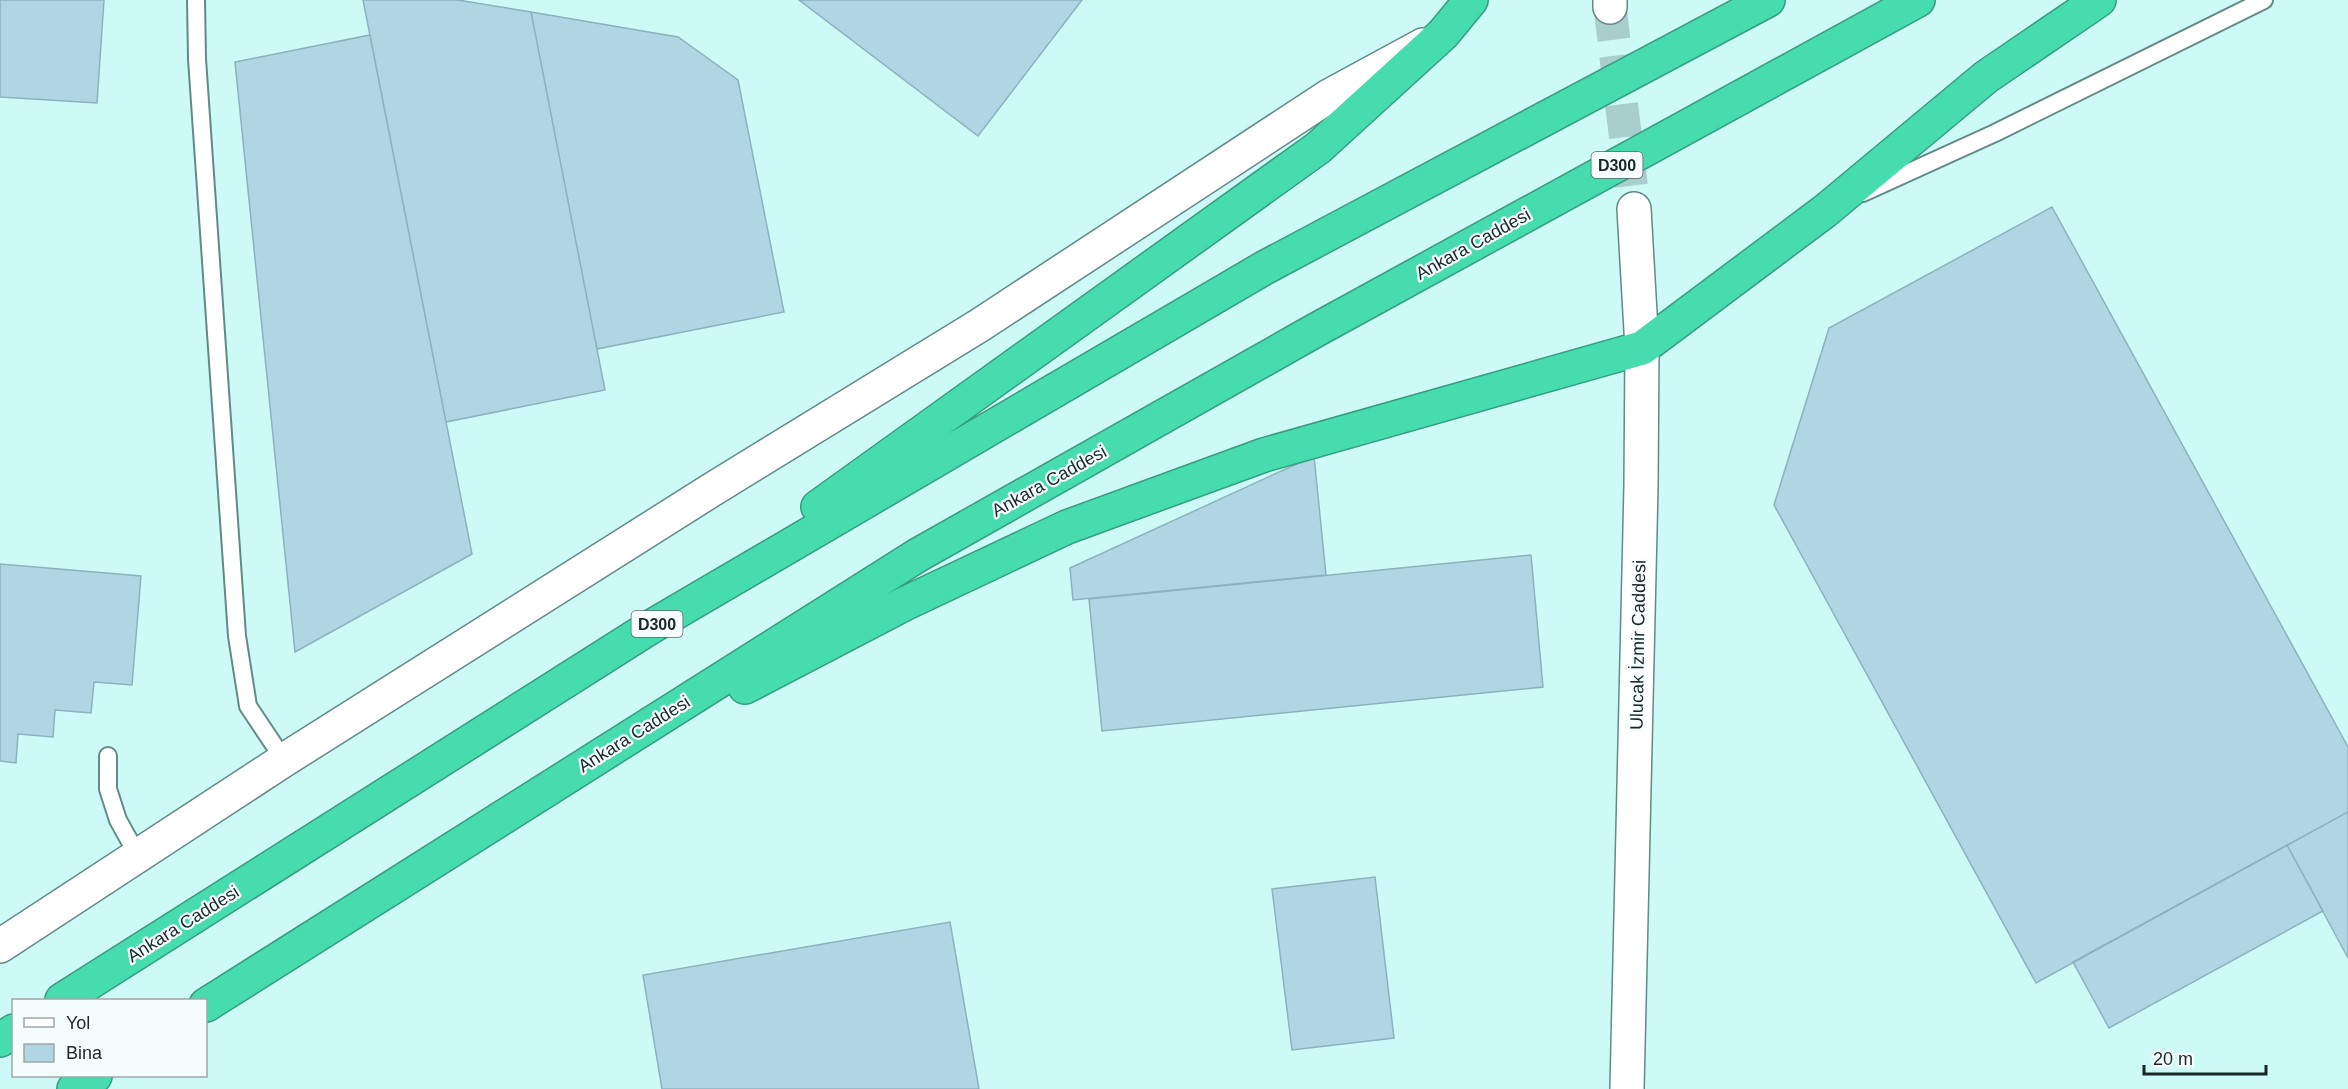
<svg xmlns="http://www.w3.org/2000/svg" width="2348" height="1089" font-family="Helvetica,sans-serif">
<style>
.building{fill:#afd6e2;stroke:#8cb2be;stroke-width:1.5}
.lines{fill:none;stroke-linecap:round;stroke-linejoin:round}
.secondary-tunnel{stroke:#a9cfcd;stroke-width:33;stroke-dasharray:33 16;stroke-linecap:butt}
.lane-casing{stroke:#628a88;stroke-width:20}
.street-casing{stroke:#628a88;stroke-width:36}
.secondary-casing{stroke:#628a88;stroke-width:36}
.highway-casing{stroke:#369d7e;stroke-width:36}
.lane{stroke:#fff;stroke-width:16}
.street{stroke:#fff;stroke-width:33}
.secondary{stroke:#fff;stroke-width:33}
.highway{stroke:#47dcad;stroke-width:33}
.labels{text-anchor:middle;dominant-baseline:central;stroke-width:4.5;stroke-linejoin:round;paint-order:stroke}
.shield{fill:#f6fefd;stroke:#5a6867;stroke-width:1.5}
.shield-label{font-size:16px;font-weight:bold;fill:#172827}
.street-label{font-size:18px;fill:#172827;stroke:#f6fefd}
</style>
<rect width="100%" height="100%" fill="#cdf9f7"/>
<!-- building -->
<path class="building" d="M0 0H104L97 103 0 97Z
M363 0H458L531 12 605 390 446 422Z
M799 0H1082L978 136Z
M531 12 678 37 738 80 784 312 597 349Z
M370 35 472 554 295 652 235 62Z
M2052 207 2348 747V812L2036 983 1774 505 1829 328Z
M1314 456 1326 575 1073 600 1070 568Z
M1531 555 1543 687 1102 731 1089 599Z
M0 564 141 576 132 685 94 682 91 713 55 710 53 737 18 734 16 763 0 761Z
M2348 812V958L2287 845Z
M2287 845 2323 911 2109 1028 2073 962Z
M1375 877 1394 1038 1292 1050 1272 889Z
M950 922 979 1089H662L643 975Z"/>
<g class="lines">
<!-- secondary-tunnel -->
<path class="secondary-tunnel" d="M1610 7 1634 209"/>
<!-- lane casing -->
<g class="lane-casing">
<path id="lane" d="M196 0 197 59 237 636 248 706 284 760
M1863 193 1995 133 2264 0
M108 756V789L118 820 138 856"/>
</g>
<!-- street casing -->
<g class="street-casing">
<path id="street" d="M0 946 284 760 713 489 980 325 1329 96 1423 45"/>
</g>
<!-- secondary casing -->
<g class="secondary-casing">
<path id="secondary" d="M1610 0V7
M1627 1089 1641 486 1642 348 1634 209"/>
</g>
<!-- highway casing -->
<g class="highway-casing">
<path id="highway" d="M818 507 1318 148 1443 34 1471 0
M745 687 904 604 1067 527 1264 455 1642 348 1825 211 1986 77 2099 0
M62 1000 649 628 1264 268 1768 0
M206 1005 918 555 1316 330 1918 0
M0 1040 14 1031
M74 1089 95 1076"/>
</g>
<!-- lane -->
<use href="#lane" class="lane"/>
<!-- street -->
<use href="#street" class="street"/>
<!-- secondary -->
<use href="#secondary" class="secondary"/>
<!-- highway -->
<use href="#highway" class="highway"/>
</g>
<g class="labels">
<!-- shield labels -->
<g class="shield">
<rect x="1591.5" y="152" width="51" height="26" rx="4.5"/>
<rect x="631.5" y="611" width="51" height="26" rx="4.5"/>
</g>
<g class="shield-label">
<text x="1617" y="165">D300</text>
<text x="657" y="624">D300</text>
</g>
<!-- street labels -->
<g class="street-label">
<text transform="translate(1473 244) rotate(-29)">Ankara Caddesi</text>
<text transform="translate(1049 481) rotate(-29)">Ankara Caddesi</text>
<text transform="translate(1638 645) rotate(-89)">Ulucak İzmir Caddesi</text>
<text transform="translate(634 734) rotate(-32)">Ankara Caddesi</text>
<text transform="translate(183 924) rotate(-32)">Ankara Caddesi</text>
</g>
</g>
<!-- legend -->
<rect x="12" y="999" width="195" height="78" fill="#f6fefd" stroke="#9da8a7" stroke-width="1.5"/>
<rect x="24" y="1018" width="30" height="9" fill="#ffffff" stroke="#9da8a7" stroke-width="1.5"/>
<text x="66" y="1029" font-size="18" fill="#172827">Yol</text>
<rect x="24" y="1044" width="30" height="18" fill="#afd6e2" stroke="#9da8a7" stroke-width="1.5"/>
<text x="66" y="1059" font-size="18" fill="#172827">Bina</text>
<!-- scale -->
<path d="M2144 1065v9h122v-9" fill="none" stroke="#172827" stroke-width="3"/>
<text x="2153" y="1065" font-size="18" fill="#172827" stroke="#f6fefd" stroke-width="4.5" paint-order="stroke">20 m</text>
</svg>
